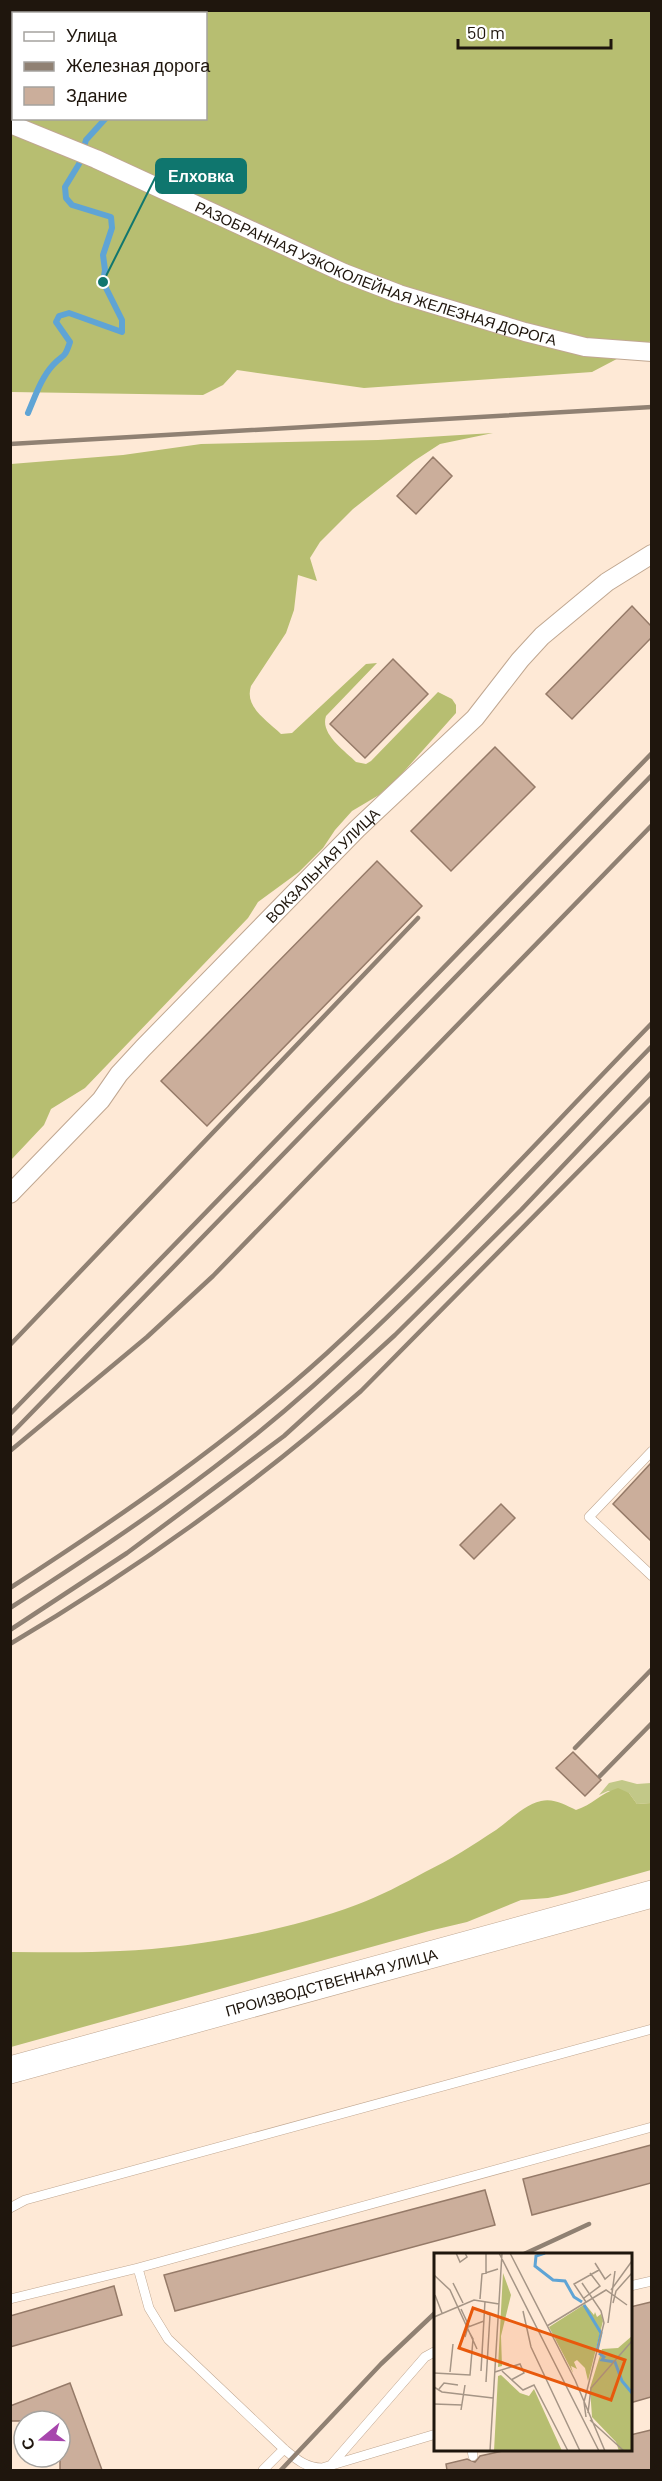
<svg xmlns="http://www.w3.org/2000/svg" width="662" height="2481" font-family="Barlow,sans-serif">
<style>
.green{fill:#c2c888}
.forest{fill:#b7be71;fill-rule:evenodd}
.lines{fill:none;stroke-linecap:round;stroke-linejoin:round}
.stream{stroke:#5fa4d5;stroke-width:6}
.building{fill:#cbae9b;stroke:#957a68;stroke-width:1.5}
.service-casing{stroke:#c0a791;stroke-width:10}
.minor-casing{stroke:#c0a791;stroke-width:20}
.secondary-casing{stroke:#c0a791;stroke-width:28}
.service{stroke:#fff;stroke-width:9}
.minor{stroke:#fff;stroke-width:18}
.secondary{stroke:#fff;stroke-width:27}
.rail{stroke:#908173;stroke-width:4.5}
.labels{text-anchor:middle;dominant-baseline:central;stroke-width:4.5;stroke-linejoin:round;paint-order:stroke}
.street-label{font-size:15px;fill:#1f160d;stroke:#fff}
.inset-river{fill:none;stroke:#5fa4d5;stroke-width:3}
.inset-road{fill:none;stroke:#a59586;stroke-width:1.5}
.view{fill:#e8590c;fill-opacity:0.15;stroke:#e8590c;stroke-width:3}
.inset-edge{fill:none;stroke:#1f160d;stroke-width:3}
.leader{fill:none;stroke:#0f766e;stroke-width:2}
.callout-dot{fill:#0f766e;stroke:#fff;stroke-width:2}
.callout{fill:#0f766e;stroke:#0f766e;stroke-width:2}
.callout-label{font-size:16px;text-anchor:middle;font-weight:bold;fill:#fff}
</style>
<rect width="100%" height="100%" fill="#fee9d6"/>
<!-- green -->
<path class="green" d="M622 1780 637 1784 651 1783V1803L637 1804 629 1793 608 1791 599 1795 609 1783Z"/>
<!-- forest -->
<path class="forest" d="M11 11H651V341L592 372 364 388 237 370 223 385 203 395 11 392ZM14 14H206V118H14Z
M493 433 440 444 414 461 353 509 320 542 310 558 317 581 298 575 294 610 286 633 251 686C244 707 267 720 281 734L292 733 366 664 377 663 326 716C320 734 344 750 356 762L366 764 371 761 438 692 452 699 456 705V713L399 777 379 795 352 811 335 830 323 848 299 872 258 902 248 918 85 1088 51 1109 44 1125 11 1160V464L123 455 201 444 378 440Z
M618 1788 629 1793 637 1804 651 1803V1870L566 1894 548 1898 521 1900 467 1922 429 1931 11 2047V1952C47 1952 83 1953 120 1951 192 1948 287 1931 356 1905 380 1896 403 1884 425 1872 450 1860 473 1845 496 1830 510 1820 524 1805 541 1801 554 1798 565 1805 576 1810 592 1805 601 1793 618 1788Z"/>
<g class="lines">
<!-- stream -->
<path class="stream" d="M195 14 201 10
M28 413C35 397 41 378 53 365 64 353 64 360 70 342L56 322 59 316 69 313 122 332V320L103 282 105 270 103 255 112 228 111 217 72 205 66 198 65 187 79 164 86 140 106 118"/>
</g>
<!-- building -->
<path class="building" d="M433 457 452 476 416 514 397 496Z
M632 606 651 626V638L572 719 546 694Z
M393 659 428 694 365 758 330 724Z
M495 747 535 787 451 871 411 831Z
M377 861 422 906 207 1126 161 1081Z
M651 1463V1541L613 1504Z
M501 1504 515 1518 474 1559 460 1545Z
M573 1752 601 1780 585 1796 556 1768Z
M651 2145V2183L532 2215 523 2179Z
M485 2190 495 2225 175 2311 164 2275Z
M114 2286 122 2315 10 2347V2316Z
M651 2302V2397L630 2403V2307Z
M70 2383 102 2470H60V2421H10V2406Z
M651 2430V2470H447L446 2464 467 2459 475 2462 480 2456 507 2450H630V2435Z"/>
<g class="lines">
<!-- service casing -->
<g class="service-casing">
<path id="service" d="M652 1451 589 1517 652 1576
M10 2208 25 2200 652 2029
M138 2268 149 2308 168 2339 284 2449C296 2459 306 2468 322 2468L436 2434
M630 2286 652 2281
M10 2299 138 2268 652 2127
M472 2450 473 2456
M332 2464 425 2357 436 2351
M263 2470 284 2449"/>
</g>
<!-- minor casing -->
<g class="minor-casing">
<g id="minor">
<path id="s1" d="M10 124 96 159 344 273 399 294 525 332 585 347 652 352"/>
<path id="s2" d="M10 1194 101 1100 119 1074 143 1048 357 829 475 718 520 660 542 636 607 582 652 554"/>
</g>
</g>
<!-- secondary casing -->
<g class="secondary-casing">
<g id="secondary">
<path id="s3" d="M10 2070 652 1894"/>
</g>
</g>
<!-- service -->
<use href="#service" class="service"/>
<!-- minor -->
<use href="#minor" class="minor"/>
<!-- secondary -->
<use href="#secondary" class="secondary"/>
<!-- rail -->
<path class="rail" d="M10 444 652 407
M10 1345 418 918
M10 1414 652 753
M10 1435 652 775
M10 1451 147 1337 213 1276 652 825
M10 1588C120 1517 230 1441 327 1353 440 1249 544 1134 652 1023
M10 1608C116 1540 219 1470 313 1386 432 1280 540 1161 652 1046
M10 1630 127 1553 284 1436 395 1335 521 1210 652 1072
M10 1644C135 1570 252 1487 361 1391L652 1097
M575 1748 652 1669
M600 1776 652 1723
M524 2254 589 2224
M281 2470 381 2364 436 2312"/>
</g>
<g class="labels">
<!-- street labels -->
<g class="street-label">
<text stroke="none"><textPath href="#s1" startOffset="396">РАЗОБРАННАЯ УЗКОКОЛЕЙНАЯ ЖЕЛЕЗНАЯ ДОРОГА</textPath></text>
<text stroke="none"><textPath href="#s2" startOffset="454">ВОКЗАЛЬНАЯ УЛИЦА</textPath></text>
<text stroke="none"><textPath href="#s3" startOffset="333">ПРОИЗВОДСТВЕННАЯ УЛИЦА</textPath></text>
</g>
</g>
<!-- overview -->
<g transform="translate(434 2253)">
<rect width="198" height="198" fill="#fee9d6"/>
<path d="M69 20 77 42 67 83 68 113 64 114ZM151 51 160 62 161 59 163 64 167 61 169 68 154 128 151 115 143 107 140 109 143 116 137 113 139 120 115 74ZM198 83V198H185L182 189 158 164 156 135 168 96 184 95ZM67 122 86 140 95 143 100 136 128 198H60L64 123Z" fill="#b7be71"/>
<path class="inset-river" d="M111 0 102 3 101 13 119 27 131 28 140 44 148 49M150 52 167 80 163 98M165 100 170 104 168 107 181 109 188 128 198 140"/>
<path class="inset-road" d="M22 0 26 9 33 4 31 0M65 0 165 198M76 0 141 127 171 198M161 10 171 26 177 21M52 21V0M0 22 16 37 43 96M19 30 29 50M148 30 167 58 170 70 150 149 152 164M177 37 198 8M1 42 8 60M150 45 166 33 156 20M46 46 48 21 64 16M152 49 140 31 165 17M179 50 182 38 198 20M27 56 35 73M89 58 97 94 146 198M50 59 56 62 52 129M0 64 40 47 65 51M174 70 181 18M113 73 172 37 193 52M31 84 34 74 50 68M47 118 51 48M68 118 89 137 100 132 134 198M16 119 19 91M61 119 86 111 90 120 77 127M0 120 36 122 39 86 33 75M0 134 8 139 59 145M5 136 10 130 24 132M0 151 28 152M27 157 31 132M154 160 157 135 198 88M156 167 190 198M56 198 68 0"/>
<path class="view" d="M39 55 191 107 177 147 25 95Z"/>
<rect width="198" height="198" class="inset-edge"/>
</g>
<!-- callouts -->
<path class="leader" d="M103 282L156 176"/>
<circle class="callout-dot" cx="103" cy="282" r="6"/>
<rect class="callout" x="156" y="159" width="90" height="34" rx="6"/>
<g class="callout-label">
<text x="201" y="182">Елховка</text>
</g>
<!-- border -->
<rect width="662" height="2481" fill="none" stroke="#1f160d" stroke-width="24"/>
<!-- legend -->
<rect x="12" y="12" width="195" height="108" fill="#ffffff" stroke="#a5a29e" stroke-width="1.5"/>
<rect x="24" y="32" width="30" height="9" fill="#ffffff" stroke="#a5a29e" stroke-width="1.5"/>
<text x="66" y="42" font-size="18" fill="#1f160d">Улица</text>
<rect x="24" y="62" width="30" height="9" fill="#908173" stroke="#a5a29e" stroke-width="1.5"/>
<text x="66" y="72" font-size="18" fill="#1f160d">Железная дорога</text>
<rect x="24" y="87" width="30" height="18" fill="#cbae9b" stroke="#a5a29e" stroke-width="1.5"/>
<text x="66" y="102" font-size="18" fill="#1f160d">Здание</text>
<!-- north arrow -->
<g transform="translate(42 2439) rotate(251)"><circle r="28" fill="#ffffff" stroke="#a5a29e" stroke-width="1.5"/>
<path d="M0-4.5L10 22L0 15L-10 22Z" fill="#a746ad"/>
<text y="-9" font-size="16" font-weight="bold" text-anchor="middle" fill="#1f160d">С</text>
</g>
<!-- scale -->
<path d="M458 39v9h153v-9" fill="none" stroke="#1f160d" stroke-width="3"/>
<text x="467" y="39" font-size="18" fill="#1f160d" stroke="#ffffff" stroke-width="4.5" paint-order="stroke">50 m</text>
</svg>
